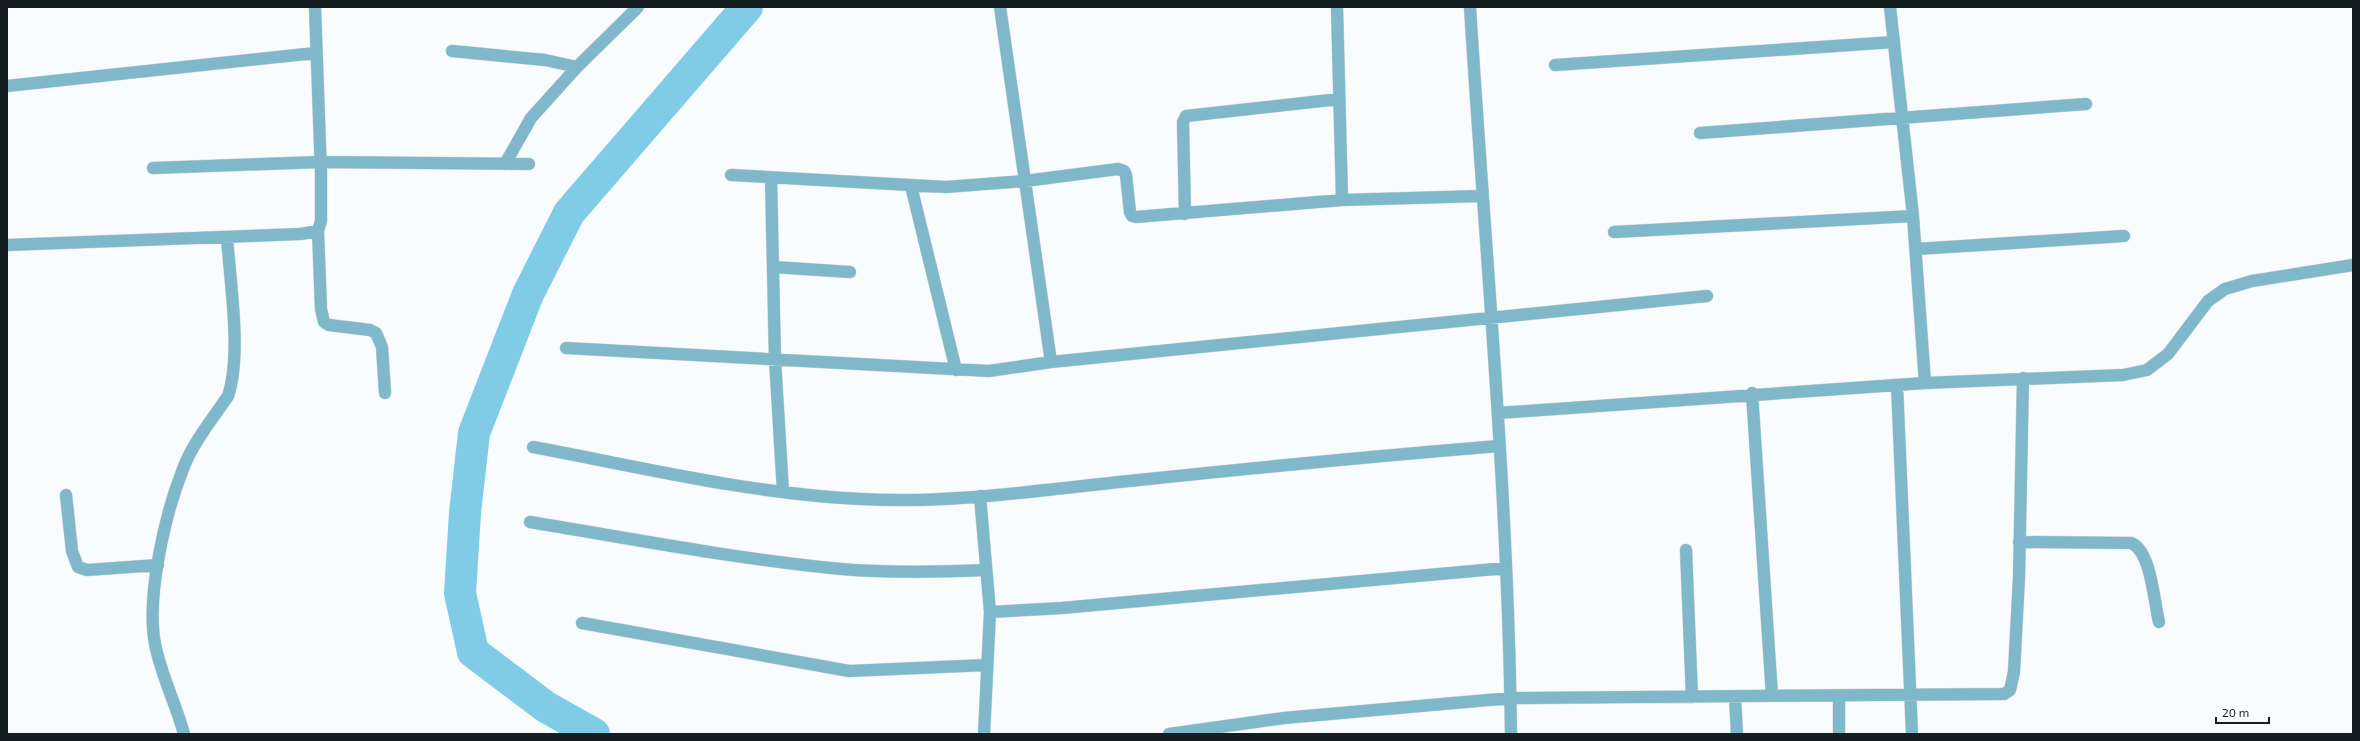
<svg xmlns="http://www.w3.org/2000/svg" width="2360" height="741" font-family="'Exo 2',sans-serif">
<style>
.lines{fill:none;stroke-linecap:round;stroke-linejoin:round}
.river{stroke:#80cce6;stroke-width:32}
.street-casing{stroke:#d4d8db;stroke-width:13}
.street{stroke:#7fb7cb;stroke-width:12}
</style>
<rect width="100%" height="100%" fill="#f8fcfe"/>
<g class="lines">
<!-- river -->
<path class="river" d="M594 734 546 707 473 652 460 593 465 513 474 433 528 294 569 213 747 7"/>
<!-- street casing -->
<g class="street-casing">
<path id="street" d="M1000 7 1051 362
M1337 7 1342 200
M1470 7C1485 249 1508 491 1511 734
M1890 7 1913 216 1925 383
M452 51 545 60 577 67
M1555 65 1894 42
M7 86 315 53
M1700 133 2086 104
M505 164 531 118 577 67 638 7
M153 168 320 162 529 164
M731 175 946 187 1025 181 1118 169 1124 171 1126 175 1130 212 1132 216 1136 217 1342 200 1481 196
M771 178 775 359 783 492
M911 186 956 370
M1185 214 1183 122 1186 116 1339 99
M318 231 321 309 324 322 329 325 370 330 376 333 382 347 385 393
M1614 232 1913 216
M7 245 300 234 318 231 321 221V173L315 7
M1916 249 2124 236
M773 267 850 272
M566 348 989 371 1051 362 1707 296
M1897 385 1912 734
M1752 393 1772 696
M1498 413 1925 383 2123 375 2147 370 2168 354 2208 301 2225 289 2252 281 2353 265
M533 447C640 467 751 494 861 499 950 504 1040 490 1129 481 1252 468 1376 456 1499 446
M66 495 72 551 78 567 87 570 158 565
M980 496 990 612 984 734
M530 522C633 539 736 559 841 569 889 573 938 572 986 570
M2019 542 2131 543C2151 550 2154 602 2159 622
M1686 550 1692 697
M990 612 1062 608 1506 568
M582 623 849 671 987 665
M1839 696V734
M1735 697 1737 734
M184 734C176 704 161 675 155 644 146 597 165 514 183 469 192 444 213 418 228 396 242 354 230 283 227 237
M1169 734 1284 718 1511 698 2004 694 2010 690 2014 672 2019 577 2023 378"/>
</g>
<!-- street -->
<use href="#street" class="street"/>
</g>
<!-- border -->
<rect width="2360" height="741" fill="none" stroke="#151e21" stroke-width="16"/>
<!-- scale -->
<path d="M2216 717v6h53v-6" fill="none" stroke="#151e21" stroke-width="2"/>
<text x="2222" y="717" font-size="12" fill="#151e21" stroke="#f8fcfe" stroke-width="3" paint-order="stroke">20 m</text>
</svg>
